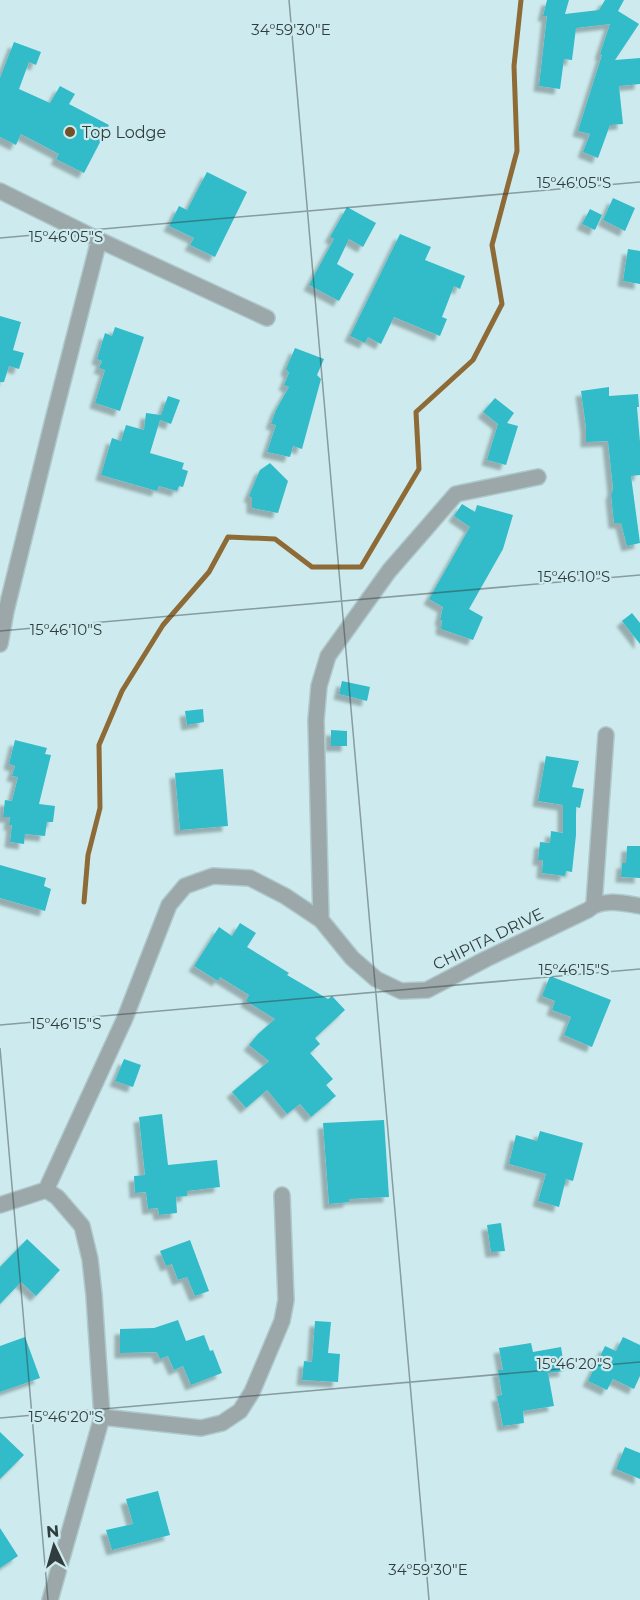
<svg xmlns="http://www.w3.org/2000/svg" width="640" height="1600" font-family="Montserrat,sans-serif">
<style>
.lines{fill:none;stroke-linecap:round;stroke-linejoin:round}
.stream{stroke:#8e6b36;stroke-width:5}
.building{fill:#32bbc8;filter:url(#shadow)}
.minor-casing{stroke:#aec8cb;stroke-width:18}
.minor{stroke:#9ba7a8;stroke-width:15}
.ticks{fill:none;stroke:#303c3d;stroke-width:1.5;stroke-opacity:0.45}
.poi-dot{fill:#715127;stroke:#cdebee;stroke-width:2}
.labels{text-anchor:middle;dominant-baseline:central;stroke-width:4.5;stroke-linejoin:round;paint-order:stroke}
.poi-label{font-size:16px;fill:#303c3d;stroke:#cdebee;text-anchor:start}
.street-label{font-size:16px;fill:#303c3d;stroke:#cdebee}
.ticks-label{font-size:15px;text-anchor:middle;fill:#303c3d;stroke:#cdebee;stroke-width:4.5;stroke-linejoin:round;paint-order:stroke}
</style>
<defs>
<filter id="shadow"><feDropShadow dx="-5.5" dy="5.5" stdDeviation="1.5" flood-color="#0004"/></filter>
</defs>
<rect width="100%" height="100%" fill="#cdebee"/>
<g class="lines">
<!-- stream -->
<path class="stream" d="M84 902 88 855 100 808 99 745 122 691 163 625 209 572 228 537 275 539 312 567H361L419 469 416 412 473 360 502 304 492 245 517 151 514 66 521 0"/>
</g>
<!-- building -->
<path class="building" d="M547 0H569L565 14 599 10 605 0H624L618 11 639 24 615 60 640 58V84L619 86 623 124 610 125 598 158 583 152 590 134 578 131 602 55 600 54 610 24 576 28 572 60 564 59 560 89 539 86 547 16H543Z
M14 42 41 52 36 65 29 62 19 89 50 103 60 86 75 94 69 104 109 125 84 173 56 159 59 154 21 134 16 145 0 137V78Z
M207 172 247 192 215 257 190 245 194 238 169 226 179 206 187 210Z
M613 198 635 208 625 231 603 220Z
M347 207 376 223 363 247 349 239 337 264 354 274 339 301 309 285 334 239 330 237Z
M590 209 602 215 595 230 582 224Z
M400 234 431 247 425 260 465 276 460 289 454 286 442 317 447 319 440 336 394 317 381 344 368 337 365 343 350 336Z
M628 249 640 251V284L623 281Z
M0 316 21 322 13 350 24 353 19 369 9 366 4 382H0Z
M115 327 144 337 120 411 95 403 105 370 99 368 102 361 97 359 105 333 112 336Z
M295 348 324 359 317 375 321 379 302 449 293 446 290 457 267 452 276 425 271 424 276 410 289 387 284 385 289 373 286 369Z
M609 387V396L638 394 639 407H637L640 442V475L631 476 640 543 627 546 621 523H614L611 494 612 493 613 488 608 441 586 442V427L581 391Z
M168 396 180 400 171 424 160 420 150 453 184 463 182 469 188 471 183 487 179 486 177 491 159 486 157 491 101 475 112 438 121 441 126 425 144 430 146 413 161 415Z
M495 398 514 413 507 423 518 426 506 465 487 460 498 424 483 412Z
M270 463 288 481 278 513 252 508V498L249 496 260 470Z
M462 504 475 512 477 505 513 515 503 549 469 609 483 617 473 640 441 629 442 620H440L443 607 429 599 470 527 454 516Z
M632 613 640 623V644L622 621Z
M342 681 370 687 367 701 339 694Z
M203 709 204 722 187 725 185 711Z
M331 730 347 731V746H331Z
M15 740 47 748 45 754 51 755 39 804 55 806 53 822H47L45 836 25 834 24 844 10 842 12 825H9L10 817H3L5 800 12 801 18 777 12 776 15 766 9 764Z
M546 756 579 761 572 787 584 789 580 808 576 807V835L572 872 566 871 565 876 542 873 543 860H538L540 842 550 843 551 831 563 833V805L538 801Z
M223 769 228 826 180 830 175 773Z
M627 846H640V878L621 877 622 863H626Z
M0 865 46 878 44 886 51 889 45 911 0 898Z
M240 923 256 933 247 947 289 973 287 975 328 999 332 996 345 1010 315 1038 320 1044 310 1053 333 1079 326 1085 336 1096 311 1117 300 1104 287 1114 267 1090 246 1108 232 1092 269 1061 249 1045 258 1034 275 1019 246 1001 249 995 220 977 218 981 194 966 219 927 232 936Z
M550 976 611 1000 592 1047 564 1035 571 1017 552 1010 555 1001 542 996Z
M124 1059 141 1065 133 1087 115 1081Z
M162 1114 168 1165 217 1160 220 1187 187 1191V1196L176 1197 177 1213 159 1215 158 1208 148 1209 146 1192 135 1193 134 1176 145 1175 139 1117Z
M384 1120 389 1197 349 1199V1202L329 1204 323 1123Z
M540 1131 583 1143 573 1181 566 1179 559 1207 538 1201 546 1174 509 1164 516 1135 537 1141Z
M501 1223 505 1251 491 1252 487 1225Z
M27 1239 60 1270 36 1296 21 1282 0 1304V1267Z
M190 1240 209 1291 195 1296 187 1277 178 1280 172 1264 166 1266 160 1251Z
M178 1320 186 1341 204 1335 210 1351 213 1350 222 1373 191 1385 183 1366 174 1370 168 1356 160 1359 157 1352 120 1353V1329L154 1328Z
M315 1321 331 1322 328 1353 340 1354 338 1382 302 1380 304 1361 312 1362Z
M25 1337 40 1378 0 1392V1346Z
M623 1337 640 1345V1376L634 1389 613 1379 607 1390 588 1381 605 1346 616 1351Z
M531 1343 533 1352 561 1347 565 1371 548 1373 554 1406 523 1411 524 1423 503 1426 497 1396 502 1395 498 1370H503L499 1348Z
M0 1432 24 1455 0 1479Z
M625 1447 640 1453V1479L616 1469Z
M158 1491 170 1535 112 1550 106 1530 133 1524 126 1499Z
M0 1528 18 1556 0 1568Z"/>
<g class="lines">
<!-- minor casing -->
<g class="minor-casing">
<path id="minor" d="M0 191 99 240 267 318
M0 644 6 611 53 420 99 240
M594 904 606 735
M321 920 316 720 319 686 328 656 389 571 456 494 538 477
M46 1190 125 1018 169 905 185 886 213 876 250 878 285 896 321 920 352 958 376 979 401 991 427 990 486 959 588 910C601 898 623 903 640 906
M0 1205 46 1190 57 1197 82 1226 90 1259 94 1295 102 1417 50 1600
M102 1417 201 1428 222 1423 240 1411 252 1392 282 1321 286 1300 282 1195"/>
</g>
<!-- minor -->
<use href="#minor" class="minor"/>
</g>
<!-- ticks -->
<path class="ticks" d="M289 0 429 1600M0 238 640 182M0 631 640 575M0 1025 640 969M0 1048 48 1600M0 1418 640 1362"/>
<!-- markers -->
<circle class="poi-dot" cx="70" cy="132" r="6"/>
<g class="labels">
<!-- poi labels -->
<g class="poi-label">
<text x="82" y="132">Top Lodge</text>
</g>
<!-- street labels -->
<g class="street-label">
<text transform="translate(488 939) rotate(-26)">CHIPITA DRIVE</text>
</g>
</g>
<g class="ticks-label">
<text x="291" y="35">34°59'30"E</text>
<text x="574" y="188">15°46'05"S</text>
<text x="66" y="242">15°46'05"S</text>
<text x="574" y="582">15°46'10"S</text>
<text x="66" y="635">15°46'10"S</text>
<text x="574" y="975">15°46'15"S</text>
<text x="66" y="1029">15°46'15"S</text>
<text x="574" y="1369">15°46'20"S</text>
<text x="66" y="1422">15°46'20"S</text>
<text x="428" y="1575">34°59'30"E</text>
</g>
<!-- north arrow -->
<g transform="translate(54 1546) rotate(355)" stroke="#cdebee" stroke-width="4.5" paint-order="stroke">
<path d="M0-4.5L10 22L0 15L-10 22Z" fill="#303c3d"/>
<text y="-9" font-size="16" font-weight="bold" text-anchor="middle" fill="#303c3d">N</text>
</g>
</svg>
